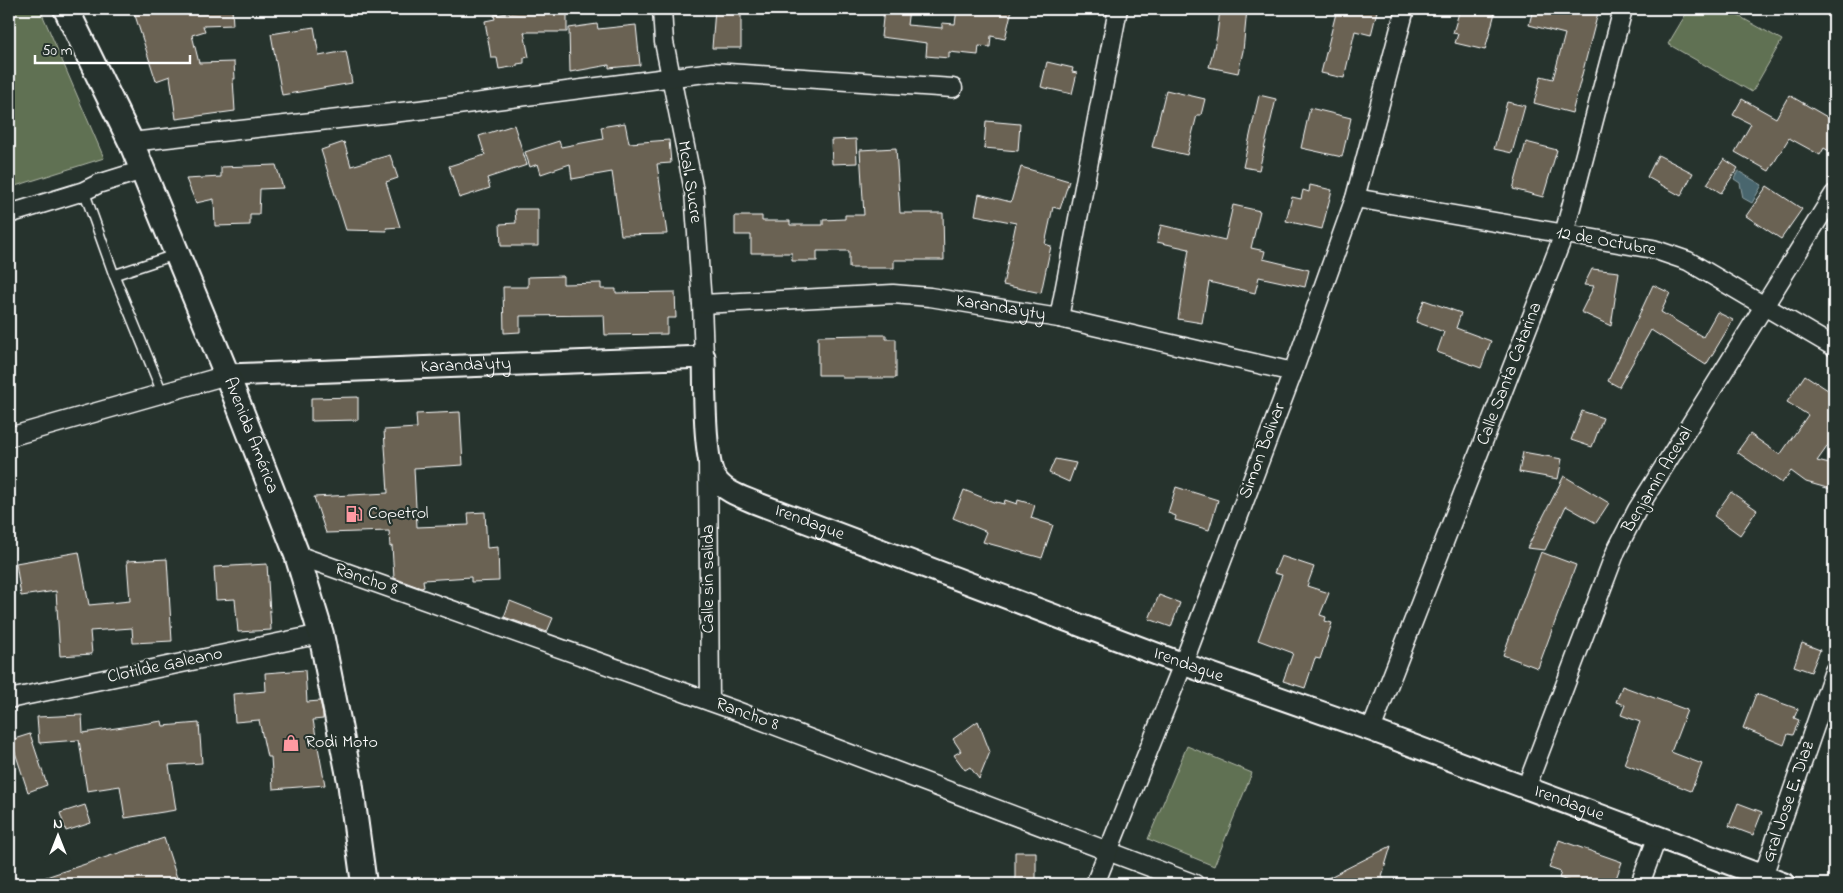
<svg xmlns="http://www.w3.org/2000/svg" width="1843" height="893" font-family="'Indie Flower',sans-serif">
<style>
.green{fill:#617153;stroke:#b0b8a9}
.water{fill:#48666e;stroke:#91a3a8}
.building{fill:#6a6253;stroke:#fff}
.lines{fill:none;stroke-linecap:round;stroke-linejoin:round}
.service-casing{stroke:#fff;stroke-width:12}
.minor-casing{stroke:#fff;stroke-width:21}
.tertiary-casing{stroke:#fff;stroke-width:25}
.secondary-casing{stroke:#fff;stroke-width:28}
.service{stroke:#26332d;stroke-width:9}
.minor{stroke:#26332d;stroke-width:18}
.tertiary{stroke:#26332d;stroke-width:21}
.secondary{stroke:#26332d;stroke-width:24}
.labels{text-anchor:middle;dominant-baseline:central;stroke-width:4.5;stroke-linejoin:round;paint-order:stroke}
.street-label{font-size:18px;fill:#fff;stroke:#26332d}
.poi-label{font-size:18px;fill:#fff;stroke:#26332d;text-anchor:start}
</style>
<rect width="100%" height="100%" fill="#26332d"/>
<filter id="ink" filterUnits="userSpaceOnUse"><feTurbulence type="fractalNoise" baseFrequency=".02" numOctaves="2"/><feDisplacementMap in="SourceGraphic" scale="10" xChannelSelector="R" yChannelSelector="G"/><feConvolveMatrix kernelMatrix="1 2 1 2 8 2 1 2 1" color-interpolation-filters="sRGB"/></filter>
<g filter="url(#ink)">
<!-- green -->
<path class="green" d="M9 9H40L104 158 9 188Z
M1689 9H1726L1782 40 1752 92 1668 44Z
M1187 746 1252 773 1214 866 1148 839Z"/>
<!-- water -->
<path class="water" d="M1738 171 1762 185 1752 203 1743 198 1740 183 1734 179Z"/>
<!-- building -->
<path class="building" d="M133 9H232L233 25 203 26 205 31 192 35 199 63 234 62 235 79H233L235 111 176 119 170 76 156 81Z
M535 9H567V32H524L529 57 524 58V63L517 64V66L499 69 497 58H491L485 21 495 19 494 15Z
M715 9H741V48H712Z
M884 9H909L907 25 942 28V23L955 24 957 9H1012L1005 39 991 36 990 47 979 46 978 55 949 52V58L926 56 927 43 881 37Z
M1220 9H1247L1243 51 1238 73 1209 67 1217 36Z
M1337 9H1366L1377 11 1371 35 1355 31 1344 78 1321 73Z
M1460 9H1496L1485 50 1455 43 1458 34 1453 33Z
M1533 9H1599L1572 113 1534 103 1541 76 1553 79 1565 34 1529 25Z
M597 24 598 29 636 25 640 65 609 68V65L570 72 569 28Z
M314 27 319 56 346 51 352 83 282 95 271 34Z
M1047 62 1073 68 1072 72 1077 73 1072 94 1041 87Z
M1166 90 1205 99 1201 115H1197L1187 155 1152 147Z
M1259 95 1276 99 1259 170 1243 167Z
M1789 95 1834 121V154L1824 148 1820 155 1789 138 1769 171 1735 152 1751 124 1733 115 1742 99 1776 118Z
M1507 102 1525 106 1512 153 1494 149Z
M1310 108 1351 118 1342 157 1301 148Z
M986 121 1020 124 1018 151 984 148Z
M625 123 629 143 669 140 671 163 657 164 667 234 621 235 612 172 572 179 570 164 541 174 538 164 530 167 525 152 559 141 561 147 603 139 601 127Z
M514 125 527 165 487 178 490 188 459 198 449 166 485 155 479 136Z
M856 139 857 163 832 164 831 140Z
M344 142 351 166 390 155 398 178 386 182 400 227 386 228 387 231 346 230 321 150Z
M1526 142 1557 150 1543 197 1513 189Z
M896 148 900 213H943L944 260H894V268H849V251H817V261H792V253H751V235H735V216H762V221H790V225H823V220L845 219V215H864L860 150Z
M1658 155 1693 173 1681 196 1647 177Z
M1724 159 1738 168 1721 193 1707 184Z
M276 165 283 188 260 189 259 214H250V225L215 226 214 199 196 203 186 179 221 177V167Z
M1021 167 1069 181 1060 209 1053 207 1045 244 1051 246 1041 293 1003 285 1016 223 975 215 979 194 1011 202Z
M1310 185 1332 190 1322 229 1286 221 1292 197 1301 199 1303 190 1309 192Z
M1767 186 1802 209 1781 239 1746 216Z
M1233 205 1260 211 1251 248 1265 251 1263 259 1309 270 1305 287 1259 277 1255 293 1209 282 1202 323 1178 319 1189 249 1157 242 1161 225 1225 240Z
M515 209H538V246H501L500 224 516 223Z
M1592 269 1619 272 1611 326 1581 312 1594 286 1584 285Z
M563 276V284L601 283V289H616V293L675 292 676 318H667V334L605 335 604 315 520 316V332L504 333 503 287H528V277Z
M1653 285 1670 293 1661 312 1703 337 1717 312 1733 320 1706 365 1651 330 1619 387 1608 381Z
M1424 300 1461 313 1456 328 1491 341 1481 368 1437 352 1444 332 1416 322Z
M865 335H886V339H896V378H842V375H818V336Z
M1805 375 1834 394V437L1817 461 1834 465V490L1806 482 1791 471 1782 483 1737 452 1750 434 1780 455 1808 415 1787 402Z
M358 397V420L311 421V398Z
M1582 411 1603 418 1592 447 1571 440Z
M460 412 463 465 414 468 417 527 469 525 468 513 485 512 487 548 498 547 499 581 471 582V577L423 580 424 587 421 588 394 578 392 546 390 547 389 531 326 533 314 497 388 493 384 430 417 428 416 414Z
M1523 452 1562 459 1558 479 1519 472Z
M1055 459 1076 463 1069 482 1049 473Z
M1564 476 1609 503 1596 523 1566 506 1545 550 1527 548Z
M1176 487 1218 500 1209 530 1175 520 1176 516 1168 513Z
M964 490 996 503V502L1004 504 1005 500 1017 504 1018 500 1035 505 1031 518 1053 525 1042 558 983 542 987 532 953 518Z
M1731 492 1757 510 1740 535 1714 516Z
M79 552 89 605 130 601 127 561 167 559 172 641 133 643 132 628 90 631 92 654 60 656 56 591 21 596 16 563Z
M1541 552 1576 565 1538 668 1503 655Z
M1281 556 1314 567 1307 586 1329 593 1320 615 1326 617 1325 621 1332 623 1320 659 1315 658 1305 688 1283 681 1293 653 1258 640 1282 575 1274 573Z
M267 564 271 630 238 632 235 599 216 600 214 567Z
M1159 595 1180 603 1171 627 1149 619Z
M510 601 553 618 547 632 504 617Z
M1802 643 1820 650 1811 672 1794 666Z
M305 670 307 702 320 701 323 713V719L313 720 325 785 273 789 271 757H267L259 720 235 722 233 694 266 691 265 673Z
M1622 686 1687 710 1671 752 1702 764 1691 791 1624 764 1640 722 1621 715 1625 705 1616 702Z
M1756 694 1798 709 1794 718 1799 720 1793 735 1788 734 1784 745 1743 728Z
M82 715 83 733 162 721 163 726 199 723 202 763 169 765 176 810 125 818 120 786 87 791 79 740 39 743 37 717Z
M978 721 990 752 979 779 970 767 965 770 954 755 961 751 953 739Z
M30 734 47 785 28 792 11 740Z
M1738 803 1762 812 1753 835 1729 826Z
M85 805 91 823 66 831 60 813Z
M164 838 179 884H35L34 881Z
M1559 840 1622 862 1614 884H1577L1559 878 1561 872 1549 868Z
M1391 846 1382 876 1387 884H1316Z
M1015 852H1036V884H1015Z"/>
<g class="lines">
<!-- service casing -->
<g class="service-casing">
<path id="service" d="M84 191 114 275 162 392
M114 275 177 254"/>
</g>
<!-- minor casing -->
<g class="minor-casing">
<g id="minor">
<path d="M662 9 664 42 694 191 702 304 704 357"/>
<path d="M131 142 419 110 713 72 953 88"/>
<path d="M1355 198 1653 249 1688 261 1834 347"/>
<path d="M9 214 84 191 98 184 143 170"/>
<path id="s1" d="M702 304 893 294 930 297 1059 318 1293 372"/>
<path d="M1059 318 1118 9"/>
<path d="M9 437 227 375"/>
<path d="M708 462 710 701"/>
<path d="M297 555 734 710 1195 884"/>
<path d="M9 699 321 634"/>
<path d="M1371 730 1564 234 1623 9"/>
<path d="M1526 788 1616 551 1637 510 1834 194"/>
<path d="M1763 876 1834 671"/>
<path d="M1095 884 1183 664 1293 372 1355 198 1405 9"/>
<path d="M1640 884 1657 838"/>
</g>
</g>
<!-- tertiary casing -->
<g class="tertiary-casing">
<g id="tertiary">
<path id="s2" d="M227 375 704 357C705 382 703 462 716 479 725 492 742 497 756 503L1183 664 1371 730 1784 884"/>
</g>
</g>
<!-- secondary casing -->
<g class="secondary-casing">
<g id="secondary">
<path id="s3" d="M66 9 131 142 227 375 297 555 321 634 350 781 364 884"/>
</g>
</g>
<!-- service -->
<use href="#service" class="service"/>
<!-- minor -->
<use href="#minor" class="minor"/>
<!-- tertiary -->
<use href="#tertiary" class="tertiary"/>
<!-- secondary -->
<use href="#secondary" class="secondary"/>
</g>
</g>
<!-- icons -->
<defs>
<g id="fuel-bare" transform="scale(1.35)"><path d="M-5.5-6h7V0h2V4h1.3V-2.5L3-4.5l.8-.8L6-3V5H2.5V1h-1V6h-7ZM-4.2-4.7v3.2H.2V-4.7Z" fill="#ff9aa2" stroke="#26332d" stroke-width="2.5" paint-order="stroke"/></g>
<g id="shop-bare" transform="scale(1.35)"><path d="M-5-2.5h2.3a2.7 3.5 0 0 1 5.4 0H5L5.5 6h-11ZM-1.5-2.5h3a1.5 2.3 0 0 0-3 0Z" fill="#ff9aa2" stroke="#26332d" stroke-width="2.5" paint-order="stroke"/></g>
</defs>
<g fill-rule="evenodd">
<use href="#fuel-bare" x="354" y="514"/>
<use href="#shop-bare" x="291" y="743"/>
</g>
<g class="labels">
<!-- street labels -->
<g class="street-label">
<text transform="translate(689 182) rotate(81)">Mcal. Sucre</text>
<text transform="translate(1606 242) rotate(10)">12 de Octubre</text>
<text stroke="none"><textPath href="#s1" startOffset="300">Karanda'yty</textPath></text>
<text stroke="none"><textPath href="#s2" startOffset="239">Karanda'yty</textPath></text>
<text transform="translate(1510 374) rotate(-69)">Calle Santa Catarina</text>
<text stroke="none"><textPath href="#s3" startOffset="465">Avenida América</textPath></text>
<text transform="translate(1263 451) rotate(-69)">Simon Bolivar</text>
<text transform="translate(1658 480) rotate(-59)">Benjamin Aceval</text>
<text stroke="none"><textPath href="#s2" startOffset="705">Irendague</textPath></text>
<text transform="translate(709 579) rotate(-90)">Calle sin salida</text>
<text transform="translate(366 580) rotate(19)">Rancho 8</text>
<text stroke="none"><textPath href="#s2" startOffset="1110">Irendague</textPath></text>
<text transform="translate(165 666) rotate(-12)">Clotilde Galeano</text>
<text transform="translate(747 715) rotate(20)">Rancho 8</text>
<text transform="translate(1789 802) rotate(-71)">Gral Jose E. Diaz</text>
<text stroke="none"><textPath href="#s2" startOffset="1515">Irendague</textPath></text>
</g>
<!-- poi labels -->
<g class="poi-label">
<text x="368" y="514">Copetrol</text>
<text x="305" y="743">Rodi Moto</text>
</g>
</g>
<!-- margin -->
<rect width="1843" height="893" fill="none" stroke="#26332d" stroke-width="30"/>
<rect x="15" y="15" width="1813" height="863" fill="none" stroke="#fff" stroke-width="2" filter="url(#ink)"/>
<!-- north arrow -->
<g transform="translate(58 836)" stroke="#26332d" stroke-width="4" paint-order="stroke">
<path d="M0-4L9 19L0 12L-9 19Z" fill="#ffffff"/>
<text y="-8" font-size="14" font-weight="bold" text-anchor="middle" fill="#ffffff">N</text>
</g>
<!-- scale -->
<path d="M35 55v8h155v-8" fill="none" stroke="#ffffff" stroke-width="2.5"/>
<text x="42" y="55" font-size="15" fill="#ffffff" stroke="#26332d" stroke-width="4" paint-order="stroke">50 m</text>
</svg>
